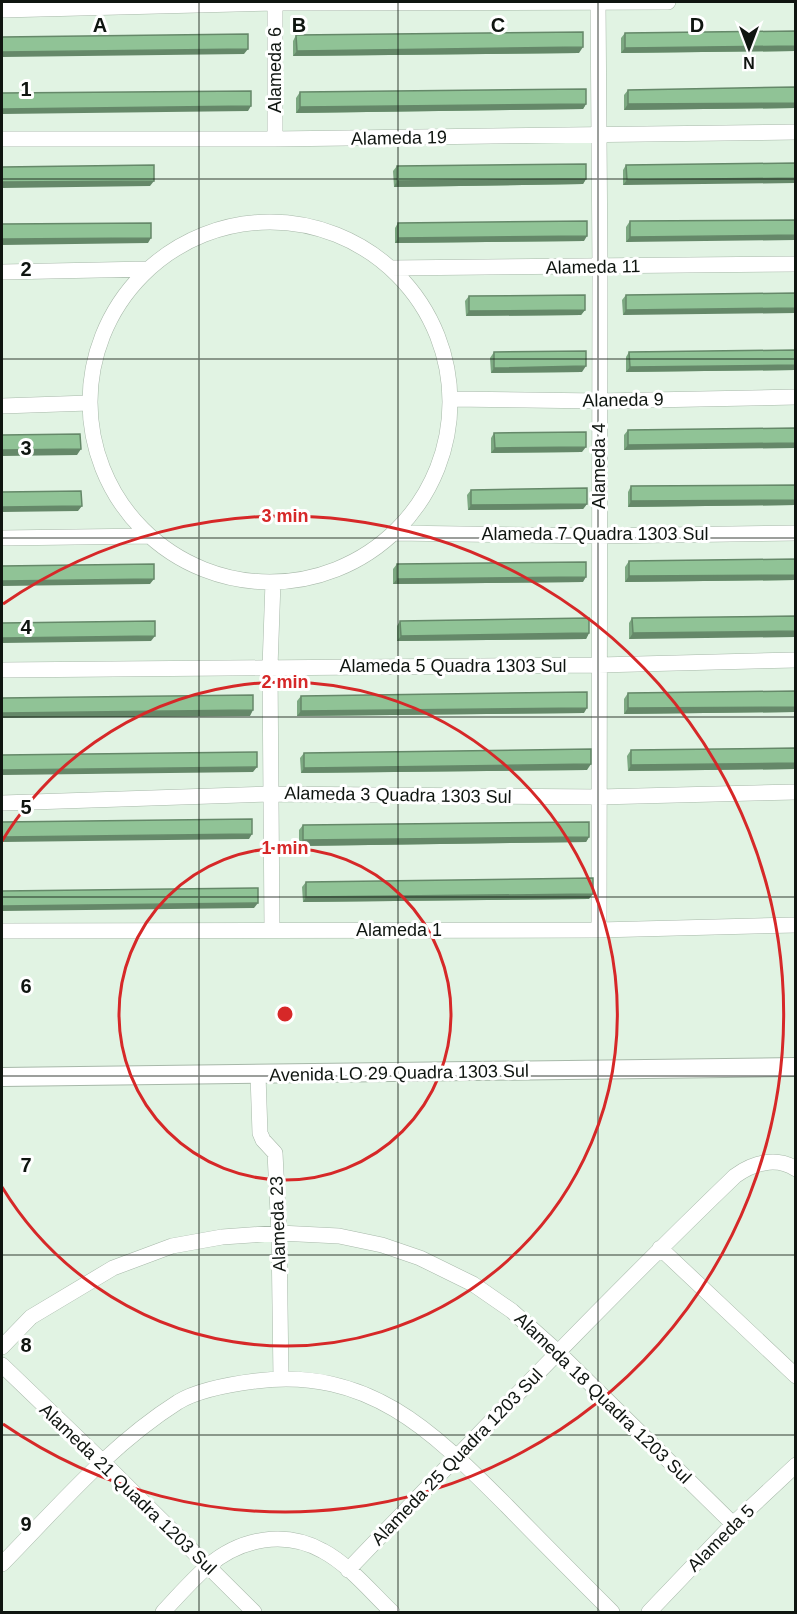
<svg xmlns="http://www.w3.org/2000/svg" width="797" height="1614" font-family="Helvetica,sans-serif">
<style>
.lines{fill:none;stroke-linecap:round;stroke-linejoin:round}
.minor-casing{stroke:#a7b8a9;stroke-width:16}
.tertiary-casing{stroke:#a7b8a9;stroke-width:20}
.minor{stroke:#fff;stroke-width:15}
.tertiary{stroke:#fff;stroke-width:18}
.wall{fill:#7ca881}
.shaded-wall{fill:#658869}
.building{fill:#90c396;stroke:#658869;stroke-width:1.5}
.grid{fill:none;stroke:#0f1510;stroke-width:1.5;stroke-opacity:0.55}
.ring{fill:none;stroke:#d62828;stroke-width:3}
.labels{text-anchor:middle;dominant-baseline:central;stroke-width:6;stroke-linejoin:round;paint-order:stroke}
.street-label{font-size:18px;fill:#0f1510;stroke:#fff}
.grid-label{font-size:20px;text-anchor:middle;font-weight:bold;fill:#0f1510;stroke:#fff;stroke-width:6;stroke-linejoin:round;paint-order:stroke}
.centre{fill:#d62828;stroke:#fff;stroke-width:3}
.ring-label{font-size:18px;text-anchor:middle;font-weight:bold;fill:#d62828;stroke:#fff;stroke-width:6;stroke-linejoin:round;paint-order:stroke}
</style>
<rect width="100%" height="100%" fill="#e1f3e3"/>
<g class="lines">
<!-- minor casing -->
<g class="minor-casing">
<path id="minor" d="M275 2V139
M598 2 600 267 599 930
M2 10 275 3 668 2
M2 139H275L796 132
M90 402a180 180 0 1 1 360 0a180 180 0 1 1-360 0Z
M391 268 796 264
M2 272 148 269
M451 399 599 401 796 397
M2 406 89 403
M395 533 599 536 796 533
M2 538 149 536
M2 670 599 665 796 660
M2 803 270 794 599 797 796 792
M272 930 270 667 273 582
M2 931 599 930 796 925
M258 1075 260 1133 263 1140 275 1153 279 1233 281 1378
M660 1248 796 1376
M2 1347 31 1317 113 1268 172 1246 222 1237 279 1233 339 1236 382 1245 420 1258 473 1284 512 1311 558 1352 733 1524
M2 1365 102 1461 254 1612
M2 1564C57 1508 110 1445 178 1402 198 1390 232 1384 256 1381 370 1367 433 1432 507 1506 542 1542 577 1577 612 1612
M348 1570C476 1437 602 1304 735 1176 753 1163 776 1156 796 1169
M163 1612C177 1597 192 1580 208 1566 241 1538 285 1530 323 1551 348 1564 372 1593 392 1612
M649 1612 733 1524 796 1465"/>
</g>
<!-- tertiary casing -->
<g class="tertiary-casing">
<path id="tertiary" d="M2 1077 796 1067"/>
</g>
<!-- minor -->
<use href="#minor" class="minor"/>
<!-- tertiary -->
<use href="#tertiary" class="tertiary"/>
</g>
<!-- wall -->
<path class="wall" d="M795 31V51L621 53V38L625 33Z
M296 35 579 53 293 56V41Z
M795 87V108L624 110V95L628 90Z
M300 92 586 104 583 109 296 113V98Z
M795 163 623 185V170L626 165Z
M397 166 586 179 583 184 394 187 393 171Z
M795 220 626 242V227L630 221Z
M398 223 584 241 395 243V228Z
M795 293 623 315 622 300 626 295Z
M469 296 585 310 581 315 466 316 465 301Z
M795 350V370L626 372V357L629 352Z
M494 352 582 372 491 373 490 358Z
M795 428 624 450V435L628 430Z
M494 433 582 452 491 453V438Z
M795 485V505L628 507V492L631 486Z
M471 490 587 504 583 509 468 510 467 495Z
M795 559V580L625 582V567L629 561Z
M397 564 583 582 393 584V569Z
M795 616 629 639V623L632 618Z
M400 621 589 633 586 639 397 641V626Z
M795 691V712L624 714V699L628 693Z
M301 696 584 713 297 716V701Z
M795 748V769L628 771 627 756 631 750Z
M304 753 587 770 301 773 300 758Z
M303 825 589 837 586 842 299 846V830Z
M306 882 589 899 303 902 302 887Z"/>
<!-- shaded-wall -->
<path class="shaded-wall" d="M795 46V51L621 53 625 48Z
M583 47 579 53 293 56 297 51Z
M248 49 244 54 2 57V52Z
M795 103V108L624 110 628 104Z
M586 104 583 109 296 113 300 107Z
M251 106 248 111 2 114V109Z
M795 178V183L623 185 627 180Z
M586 179 583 184 394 187 397 181Z
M154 181 150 186 2 188V182Z
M795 235V240L626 242 630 237Z
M587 236 584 241 395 243 398 238Z
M151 238 148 243 2 245V239Z
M795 308V313L623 315 626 310Z
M585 310 581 315 466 316 469 311Z
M795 365V370L626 372 630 367Z
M586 366 582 372 491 373 494 368Z
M795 443V448L624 450 628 445Z
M586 447 582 452 491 453 495 448Z
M81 449 77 455 2 456V450Z
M795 500V505L628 507 631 501Z
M587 504 583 509 468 510 471 505Z
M82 506 78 511 2 512V507Z
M795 575V580L625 582 629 576Z
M586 577 583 582 393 584 397 579Z
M154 579 150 584 2 586V581Z
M795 631V637L629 639 633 633Z
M589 633 586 639 397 641 401 636Z
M155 636 151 641 2 643V638Z
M795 707V712L624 714 628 708Z
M587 708 584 713 297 716 301 711Z
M253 710 250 716 2 718V713Z
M795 763V769L628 771 631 765Z
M591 764 587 770 301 773 304 768Z
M257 767 253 772 2 775V770Z
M252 834 249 839 2 842V837Z
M589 837 586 842 299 846 303 840Z
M593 894 589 899 303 902 306 897Z
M258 903 254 908 2 911V906Z"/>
<!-- building -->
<path class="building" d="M795 31V46L625 48V33Z
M583 32V47L297 51 296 35Z
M248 34V49L2 52V37Z
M795 87V103L628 104V90Z
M586 89V104L300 107V92Z
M251 91V106L2 109V93Z
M795 163V178L627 180 626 165Z
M586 164V179L397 181V166Z
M154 165V181L2 182V167Z
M795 220V235L630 237V221Z
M587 221V236L398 238V223Z
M151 223V238L2 239V224Z
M795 293V308L626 310V295Z
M585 295V310L469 311V296Z
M795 350V365L630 367 629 352Z
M586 351V366L494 368V352Z
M795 428V443L628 445V430Z
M586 432V447L495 448 494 433Z
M80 434 81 449 2 450V435Z
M795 485V500L631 501V486Z
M587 488V504L471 505V490Z
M81 491 82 506 2 507V492Z
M795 559V575L629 576V561Z
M586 562V577L397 579V564Z
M154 564V579L2 581V566Z
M795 616V631L633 633 632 618Z
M589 618V633L401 636 400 621Z
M155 621V636L2 638V623Z
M795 691V707L628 708V693Z
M587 692V708L301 711V696Z
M253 695V710L2 713V698Z
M795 748V763L631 765V750Z
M591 749V764L304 768V753Z
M257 752V767L2 770V755Z
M252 819V834L2 837V822Z
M589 822V837L303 840V825Z
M593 878V894L306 897V882Z
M258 888V903L2 906V891Z"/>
<!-- grid -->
<path class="grid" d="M199 2V1612M398 2V1612M598 2V1612M2 179H796M2 359H796M2 538H796M2 717H796M2 897H796M2 1076H796M2 1255H796M2 1435H796"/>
<!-- distance rings -->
<g class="ring">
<circle cx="285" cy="1014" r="166"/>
<path d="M2 841A332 332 0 1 1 2 1187"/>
<path d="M3 604A498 498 0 1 1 3 1424"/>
</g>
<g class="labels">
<!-- street labels -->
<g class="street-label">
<text transform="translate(275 70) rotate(-90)">Alameda 6</text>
<text transform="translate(399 138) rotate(-1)">Alameda 19</text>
<text transform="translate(593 267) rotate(-1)">Alameda 11</text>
<text transform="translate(623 400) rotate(-1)">Alaneda 9</text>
<text transform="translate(599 466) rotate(-90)">Alameda 4</text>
<text x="595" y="534">Alameda 7 Quadra 1303 Sul</text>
<text x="453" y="666">Alameda 5 Quadra 1303 Sul</text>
<text transform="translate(398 795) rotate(1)">Alameda 3 Quadra 1303 Sul</text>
<text x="399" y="930">Alameda 1</text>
<text transform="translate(399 1073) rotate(-1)">Avenida LO 29 Quadra 1303 Sul</text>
<text transform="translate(278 1224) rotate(-92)">Alameda 23</text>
<text transform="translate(603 1398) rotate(44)">Alameda 18 Quadra 1203 Sul</text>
<text transform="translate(457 1457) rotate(-46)">Alameda 25 Quadra 1203 Sul</text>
<text transform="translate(128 1489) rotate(44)">Alameda 21 Quadra 1203 Sul</text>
<text transform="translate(721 1538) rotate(-45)">Alameda 5</text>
</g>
</g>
<g class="grid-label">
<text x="100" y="32">A</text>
<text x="299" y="32">B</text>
<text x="498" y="32">C</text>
<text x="697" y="32">D</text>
<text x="26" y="96">1</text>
<text x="26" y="276">2</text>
<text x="26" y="455">3</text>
<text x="26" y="634">4</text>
<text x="26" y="814">5</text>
<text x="26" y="993">6</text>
<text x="26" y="1172">7</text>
<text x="26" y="1352">8</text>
<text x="26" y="1531">9</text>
</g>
<circle cx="285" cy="1014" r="9" class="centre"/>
<g class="ring-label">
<text x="285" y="522">3 min</text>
<text x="285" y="688">2 min</text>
<text x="285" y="854">1 min</text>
</g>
<!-- border -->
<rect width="797" height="1614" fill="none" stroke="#0f1510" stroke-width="6"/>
<!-- north arrow -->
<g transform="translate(749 48) rotate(180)" stroke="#ffffff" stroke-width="4.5" paint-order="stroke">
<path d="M0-4.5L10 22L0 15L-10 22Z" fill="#0f1510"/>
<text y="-9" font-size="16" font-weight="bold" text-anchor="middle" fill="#0f1510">N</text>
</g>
</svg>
